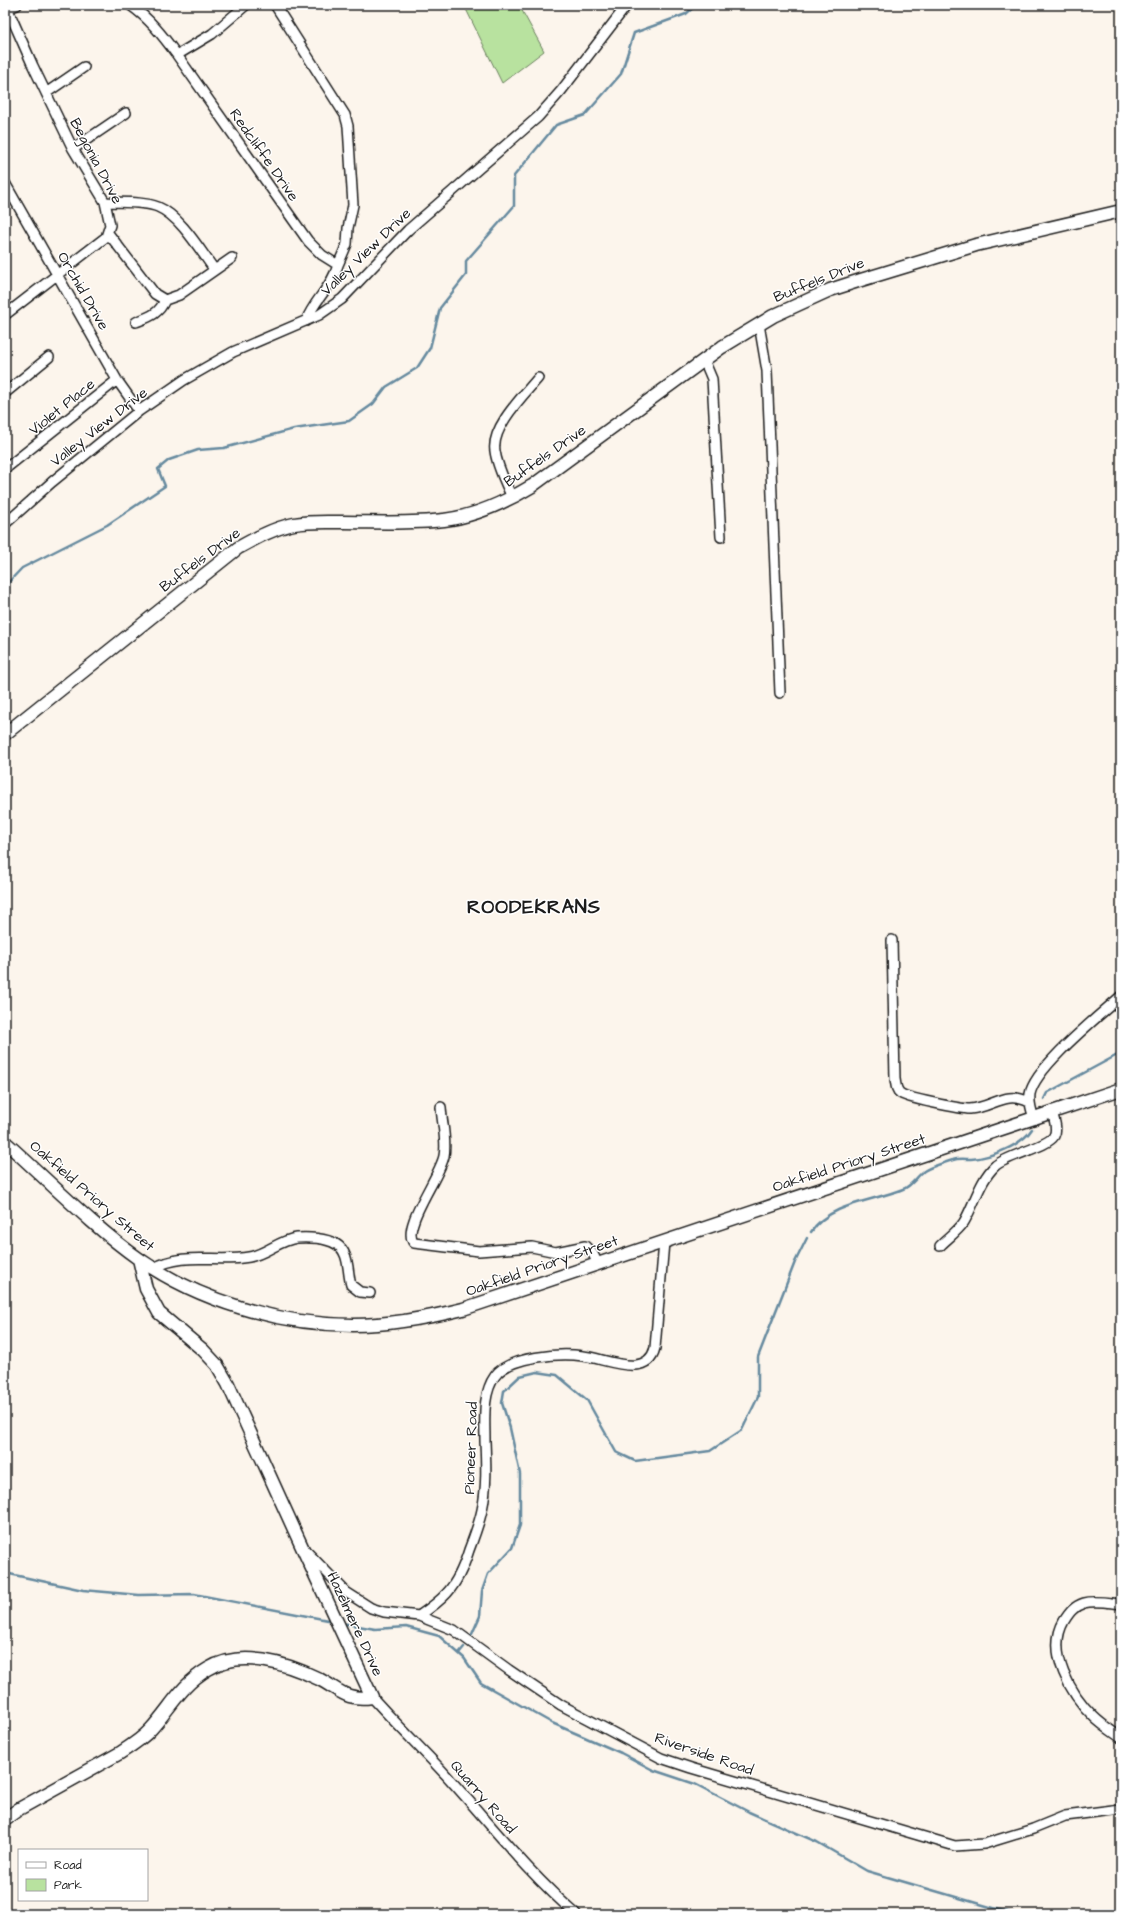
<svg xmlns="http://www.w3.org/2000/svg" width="1126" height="1919" font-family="'Architects Daughter',sans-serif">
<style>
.green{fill:#b8e29f;stroke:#6a7f5e}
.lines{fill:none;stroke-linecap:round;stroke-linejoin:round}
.stream{stroke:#668a9f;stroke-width:2.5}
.street-casing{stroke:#1c1c1c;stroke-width:12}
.secondary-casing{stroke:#1c1c1c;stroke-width:15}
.street{stroke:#fff;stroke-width:9}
.secondary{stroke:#fff;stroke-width:12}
.labels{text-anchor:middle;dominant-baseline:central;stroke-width:3;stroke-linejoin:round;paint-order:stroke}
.street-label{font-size:15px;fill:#1c1c1c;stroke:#fff}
.district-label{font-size:19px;font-weight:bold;letter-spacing:1px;fill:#1c1c1c;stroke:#fff}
</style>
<rect width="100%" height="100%" fill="#fcf5ec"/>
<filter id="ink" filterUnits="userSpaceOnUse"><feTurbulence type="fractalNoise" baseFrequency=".025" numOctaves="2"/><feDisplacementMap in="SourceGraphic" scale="8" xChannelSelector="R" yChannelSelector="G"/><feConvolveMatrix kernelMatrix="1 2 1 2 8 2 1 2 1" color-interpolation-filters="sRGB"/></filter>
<g filter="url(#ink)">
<!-- green -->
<path class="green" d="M464 5H519L544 51 502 83Z"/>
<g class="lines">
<!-- stream -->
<path class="stream" d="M5 586 22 568 107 525 165 486 158 469 169 460 198 450 224 448 294 429 349 421 373 404 386 387 417 368 430 348 440 308 466 275V261L514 206V176L556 125 585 115 621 74 634 33 686 14 696 5
M1044 1099 1047 1093 1121 1053
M811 1232C830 1203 874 1201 903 1189 912 1186 917 1176 924 1171 932 1166 944 1163 953 1160 958 1158 965 1159 971 1159 990 1158 1022 1145 1032 1129
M5 1573 83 1590 139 1595 194 1594 333 1621
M342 1623 375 1629 406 1627 439 1636 464 1658 481 1683 552 1723 621 1753 653 1770 695 1784 749 1812 817 1842 867 1871 1014 1914
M472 1634 480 1616 482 1591 488 1574 512 1548 520 1525V1474L510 1428 502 1403 504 1391 520 1376 537 1372 557 1375 587 1400 616 1452 635 1461 710 1451 742 1430 758 1397V1357L795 1262 807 1238
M459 1653 464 1647"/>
<!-- street casing -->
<g class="street-casing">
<path id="street" d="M130 5C149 18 163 36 177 55L308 241 322 255 338 265C332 287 314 300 306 321
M275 5 345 115 348 126 353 205 348 228 347 244 338 265
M5 9 17 5
M177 55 212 34 246 5
M46 93 84 67
M73 149 126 113
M5 183 117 380 139 411
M105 202C122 203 142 201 158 207 180 216 200 250 214 269
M108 233 155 294 165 300
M5 315 106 237 110 225 105 202 73 149 33 66 6 5
M136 322C149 317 159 314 165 300L179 295 232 258
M759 324 767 371 780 693
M704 360 712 379 721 537
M5 393 49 357
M5 469 117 380
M512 498C506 483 497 467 495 451 491 427 524 395 538 378
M5 524 52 482 139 411 184 380 233 352 319 315 342 299 408 230 538 117 561 91 627 5
M892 940 895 1079C896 1085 896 1090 900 1093 905 1098 962 1109 970 1109 994 1107 1005 1090 1029 1102
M441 1107C442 1123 447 1141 444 1156 440 1177 400 1228 414 1243L479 1251 532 1247 556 1252 585 1246 593 1254 598 1264
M1034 1118C1031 1110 1029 1103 1030 1094 1035 1067 1099 1016 1121 996
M940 1246C948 1238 958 1231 964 1222 974 1205 980 1180 995 1166 1007 1155 1048 1147 1054 1136 1058 1129 1054 1119 1052 1112
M154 1268C184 1251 217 1263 249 1257 267 1254 279 1240 297 1238 308 1237 326 1238 336 1244 350 1252 347 1272 351 1285L360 1292 370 1293
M307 1552 346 1592 371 1608 384 1612 419 1616 454 1630 509 1670 561 1705 661 1758 691 1768 955 1846 984 1844 1033 1829 1065 1816 1121 1809
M1121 1604C1110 1603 1095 1600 1084 1603 1074 1606 1069 1613 1064 1621 1046 1652 1071 1695 1094 1717 1102 1725 1112 1731 1121 1738
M419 1616C429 1609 439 1602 447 1593 458 1581 464 1566 469 1550 474 1537 479 1524 482 1510 487 1488 486 1464 485 1441 485 1420 482 1394 495 1376 509 1356 561 1353 583 1356 605 1358 647 1380 655 1348L664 1242
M372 1697C395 1723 421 1748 445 1774 488 1821 527 1872 576 1914"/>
</g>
<!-- secondary casing -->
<g class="secondary-casing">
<path id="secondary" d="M5 734 238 548C256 538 274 528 294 524 310 521 327 522 343 522 376 522 411 524 444 520 476 516 504 503 532 486L722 347 773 316 830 290 861 280 976 245 1121 211
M5 1142C48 1180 92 1226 139 1259 199 1301 280 1325 353 1325 391 1325 427 1318 463 1309L1121 1089
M5 1819 19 1809 120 1753C131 1746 143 1738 151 1729 171 1707 181 1685 208 1669 241 1649 286 1663 319 1679 340 1690 346 1701 372 1697L302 1547 228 1384 217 1365 203 1350 159 1313 146 1289 139 1259"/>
</g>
<!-- street -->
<use href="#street" class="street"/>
<!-- secondary -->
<use href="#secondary" class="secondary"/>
</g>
</g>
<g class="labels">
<!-- street labels -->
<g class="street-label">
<text transform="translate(264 155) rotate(55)">Redcliffe Drive</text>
<text transform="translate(96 161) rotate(62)">Begonia Drive</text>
<text transform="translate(366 252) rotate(-44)">Valley View Drive</text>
<text transform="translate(819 280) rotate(-22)">Buffels Drive</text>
<text transform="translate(83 291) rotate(60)">Orchid Drive</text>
<text transform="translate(62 407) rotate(-39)">Violet Place</text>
<text transform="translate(99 427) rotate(-38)">Valley View Drive</text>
<text transform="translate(545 456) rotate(-35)">Buffels Drive</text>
<text transform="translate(200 560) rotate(-37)">Buffels Drive</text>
<text transform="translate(849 1163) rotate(-18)">Oakfield Priory Street</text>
<text transform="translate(92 1196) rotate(41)">Oakfield Priory Street</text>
<text transform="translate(542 1266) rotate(-19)">Oakfield Priory Street</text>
<text transform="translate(471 1448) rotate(-88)">Pioneer Road</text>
<text transform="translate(355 1624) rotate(65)">Hazelmere Drive</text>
<text transform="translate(704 1754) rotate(19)">Riverside Road</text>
<text transform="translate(483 1797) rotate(49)">Quarry Road</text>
</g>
<!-- district labels -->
<g class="district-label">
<text x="534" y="907">ROODEKRANS</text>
</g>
</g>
<!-- margin -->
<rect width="1126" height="1919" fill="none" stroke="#fff" stroke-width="20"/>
<rect x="10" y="10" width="1106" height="1899" fill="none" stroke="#1c1c1c" stroke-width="1.5" filter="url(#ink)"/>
<!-- legend -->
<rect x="18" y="1849" width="130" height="52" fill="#ffffff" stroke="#a4a4a4"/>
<rect x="26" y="1862" width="20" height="6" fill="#ffffff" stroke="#a4a4a4"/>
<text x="54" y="1869" font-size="12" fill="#1c1c1c">Road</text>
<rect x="26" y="1879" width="20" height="12" fill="#b8e29f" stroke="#a4a4a4"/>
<text x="54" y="1889" font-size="12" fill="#1c1c1c">Park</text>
</svg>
